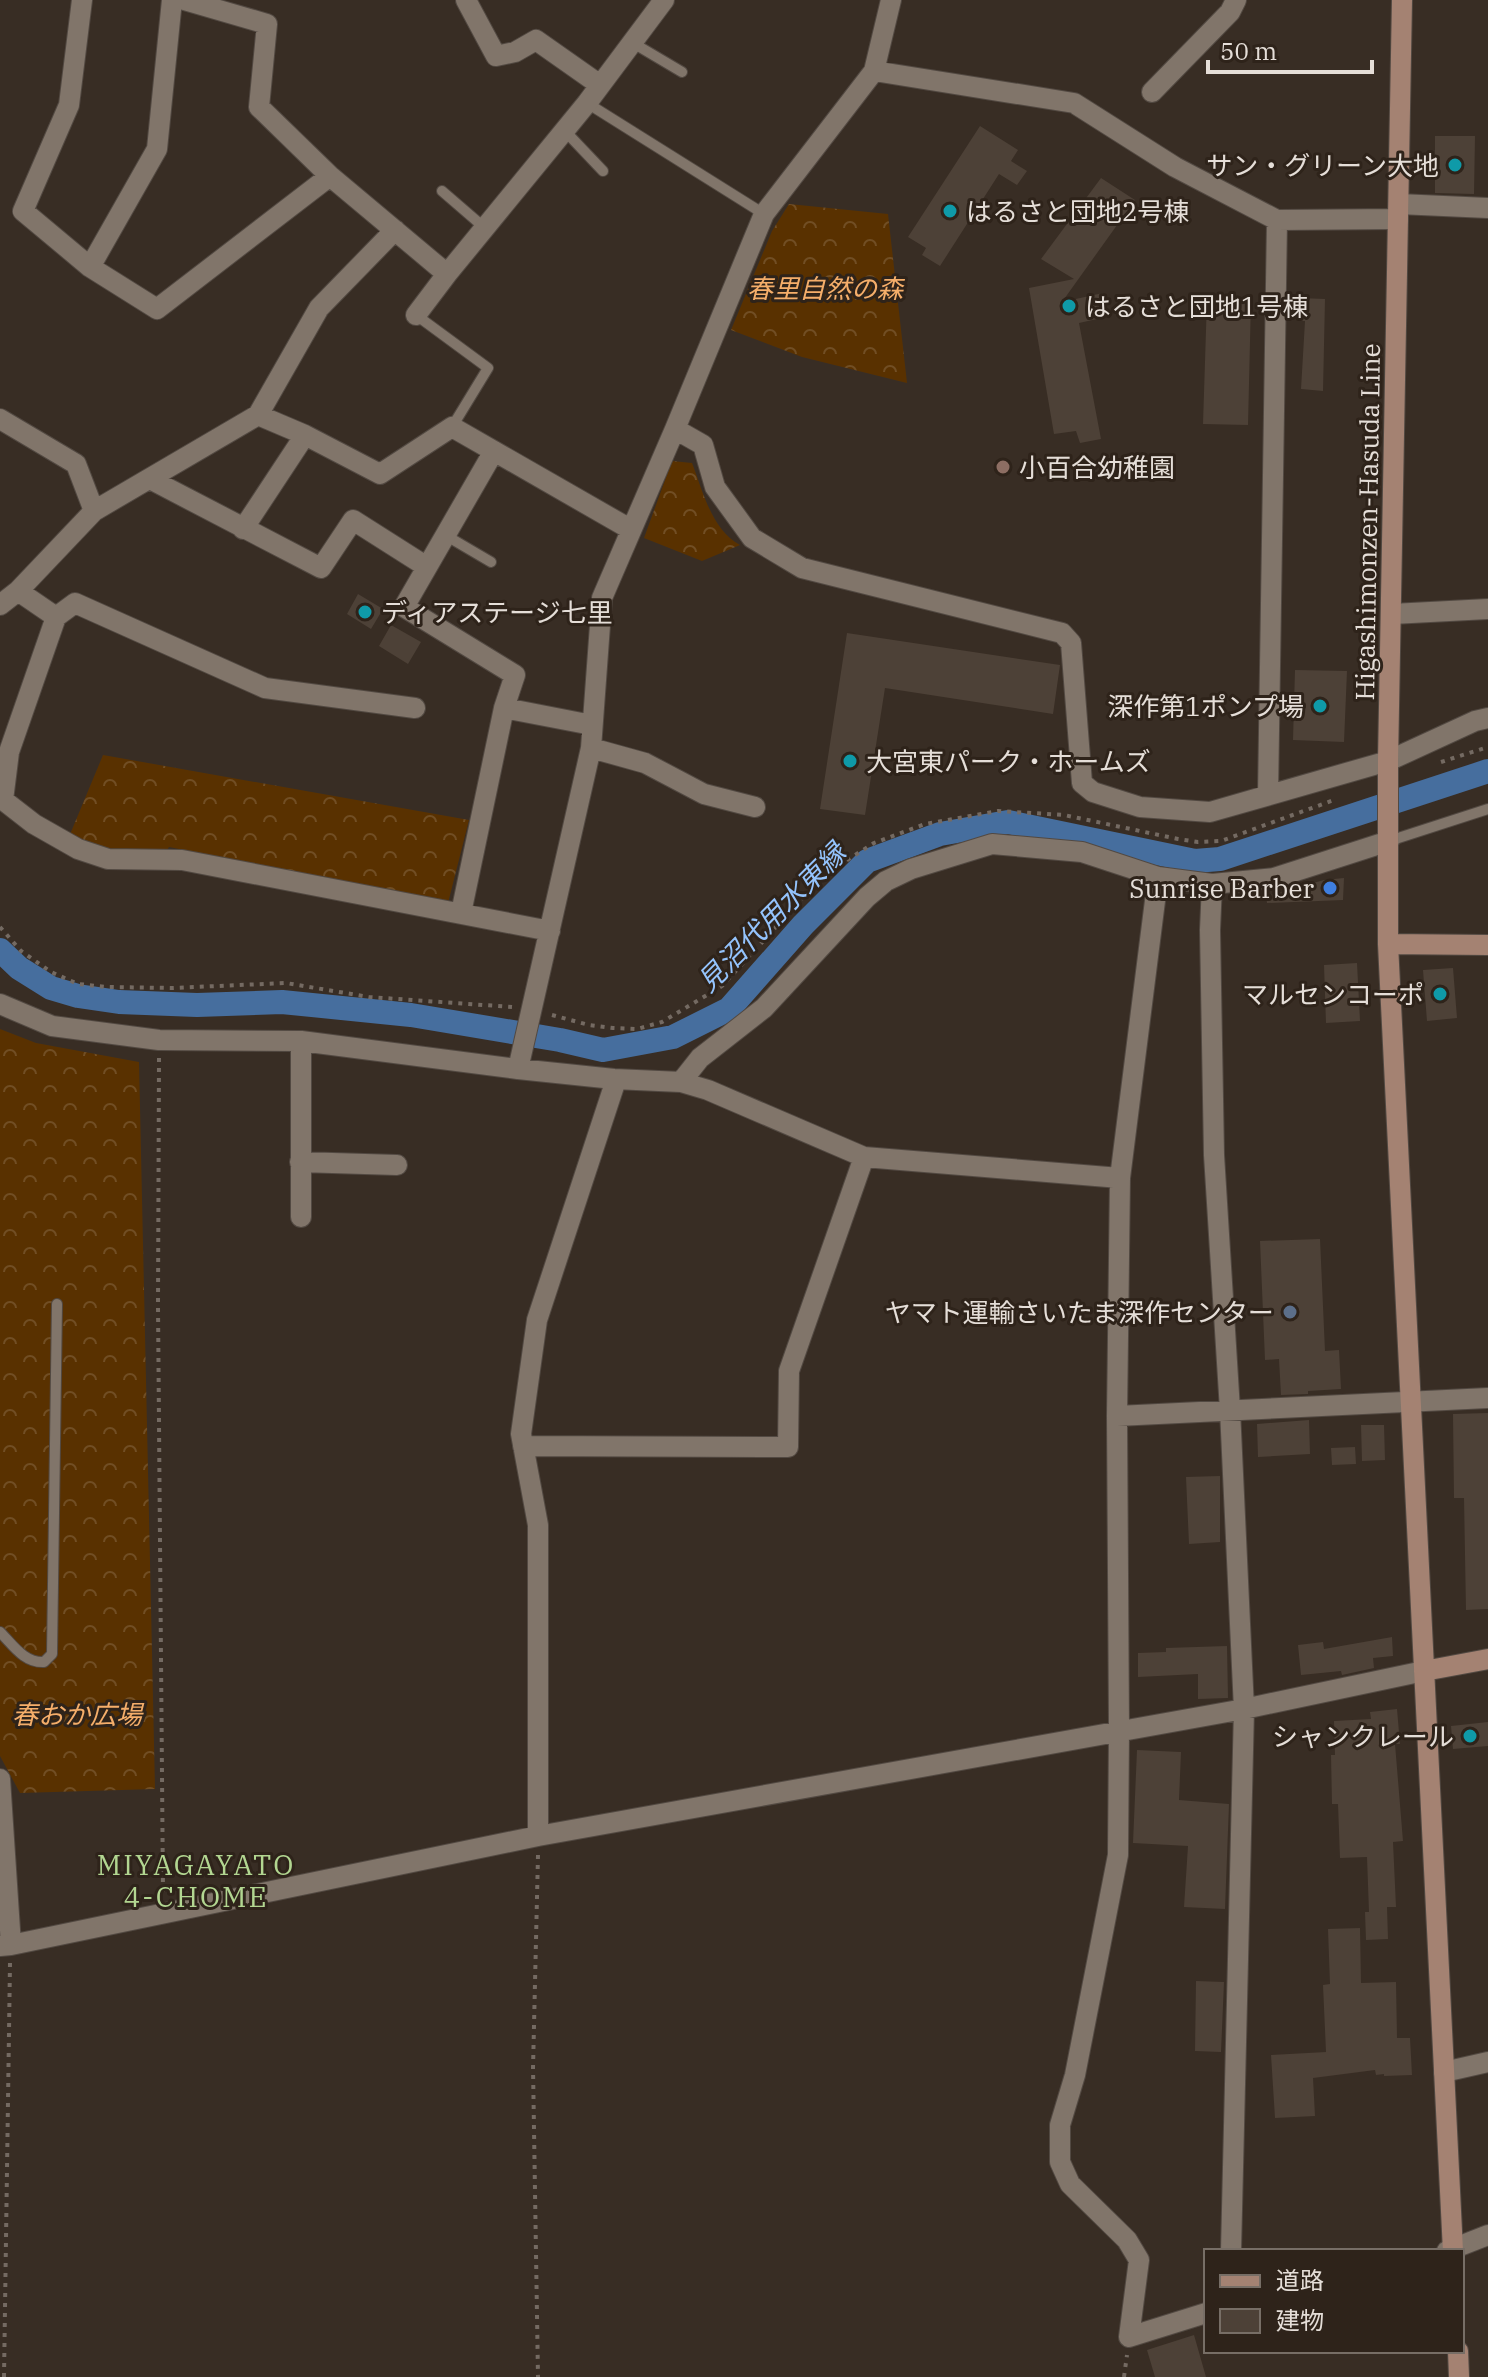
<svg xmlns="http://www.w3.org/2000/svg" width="1488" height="2377" font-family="'IBM Plex Serif','Noto Sans JP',serif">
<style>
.forest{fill:url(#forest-crowns)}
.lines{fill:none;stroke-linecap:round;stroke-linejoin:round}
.canal{stroke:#466e9e;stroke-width:24}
.building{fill:#4d4137}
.lane-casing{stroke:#524942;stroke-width:12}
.street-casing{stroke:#524942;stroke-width:22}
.secondary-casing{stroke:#524942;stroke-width:22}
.path{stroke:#746a62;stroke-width:4;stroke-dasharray:4 6;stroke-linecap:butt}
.lane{stroke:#81756a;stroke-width:10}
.street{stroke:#81756a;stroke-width:20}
.secondary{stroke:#a48272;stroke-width:20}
.culture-dot{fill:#0f9aa8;stroke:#2e231a;stroke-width:3}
.education-dot{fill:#8d6e63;stroke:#2e231a;stroke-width:3}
.shop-dot{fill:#3f7fe0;stroke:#2e231a;stroke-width:3}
.service-dot{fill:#5c6f8a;stroke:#2e231a;stroke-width:3}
.labels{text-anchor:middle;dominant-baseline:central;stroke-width:6;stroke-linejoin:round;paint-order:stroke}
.poi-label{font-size:26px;fill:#e5ded8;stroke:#2e231a;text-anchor:end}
.park-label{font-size:26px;font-style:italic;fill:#f5ae6a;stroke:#2e231a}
.street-label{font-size:26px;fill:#e5ded8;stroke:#2e231a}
.water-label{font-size:28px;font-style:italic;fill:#94c3fc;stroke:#2e231a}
.neighbourhood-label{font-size:28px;letter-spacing:2px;fill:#b2d691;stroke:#2e231a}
</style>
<defs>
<pattern id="forest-crowns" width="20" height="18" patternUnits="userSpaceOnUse" patternTransform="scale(2)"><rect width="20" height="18" fill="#593100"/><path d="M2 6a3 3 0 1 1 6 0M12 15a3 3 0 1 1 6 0" fill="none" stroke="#714e24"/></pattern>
</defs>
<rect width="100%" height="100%" fill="#382d24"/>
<!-- forest -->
<path class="forest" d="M789 204 888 214 907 383 802 357 731 330 772 231Z
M672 461 692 463C703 491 711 529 740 545L702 561 644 538Z
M103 755 469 820 448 903 169 847 162 858 66 844Z
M0 1029 36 1043 139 1062 155 1789 20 1793 0 1756Z"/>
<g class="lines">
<!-- canal -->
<path class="canal" d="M0 950 19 968 51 988 78 996 119 1002 197 1005 282 1002 411 1015 560 1040 603 1050 673 1037 729 1009 803 925 867 861 940 834 1008 822 1195 861 1220 859 1488 771"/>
</g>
<!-- building -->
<path class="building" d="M980 126 1018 150 1011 161 1027 171 1017 185 999 174 940 266 922 255 926 248 908 237Z
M1435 136H1475L1474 194 1435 193Z
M1101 178 1135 200 1062 302 1103 293 1106 317 1079 323 1101 439 1080 443 1076 431 1054 434 1029 288 1074 279 1041 259Z
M1300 298 1325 299 1323 391 1301 389 1305 321H1299Z
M1207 299 1251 300 1248 425 1203 424Z
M358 594 383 609 371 629 347 614Z
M391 625 421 642 408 664 379 646Z
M847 633 1060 665 1053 714 885 688 865 815 820 809Z
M1295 670 1347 671 1344 742 1293 740Z
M1344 878 1343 900 1267 903 1266 896 1324 880Z
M1357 963 1360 1021 1326 1023 1324 965Z
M1453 968 1457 1018 1427 1021 1423 970Z
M1320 1239 1325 1351 1339 1350 1341 1389 1308 1391V1394L1281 1395 1279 1359 1265 1360 1260 1241Z
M1488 1413V1609L1466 1610 1464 1498H1454L1453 1414Z
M1309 1420 1310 1454 1258 1457 1257 1424Z
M1361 1425H1384L1385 1460 1362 1461Z
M1355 1447 1356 1464 1332 1465 1331 1448Z
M1220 1476V1542L1189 1544 1186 1477Z
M1392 1637 1393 1656 1373 1658 1374 1668 1342 1675 1341 1671 1301 1675 1298 1645 1323 1642 1324 1649Z
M1227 1646 1228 1698 1198 1699V1674L1138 1677V1653L1166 1652V1648Z
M1397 1709 1400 1744H1395L1403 1841 1393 1842 1396 1907H1387L1388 1939 1366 1940 1365 1912H1369L1367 1857 1340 1858 1338 1804H1332L1331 1755H1335L1334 1721 1371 1719 1370 1712Z
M1488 1722V1746L1453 1749 1451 1726Z
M1137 1750 1181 1752 1179 1800 1229 1804 1225 1909 1184 1907 1188 1846 1133 1843Z
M1360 1928 1361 1983 1396 1982 1397 2038H1410L1412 2075 1384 2076V2074L1376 2075 1375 2070 1313 2078 1315 2116 1275 2118 1271 2055 1326 2052 1323 1985 1330 1984 1328 1929Z
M1196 1981 1224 1982 1221 2052 1195 2051Z
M1194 2335 1206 2377H1155L1147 2350Z"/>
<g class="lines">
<!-- lane casing -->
<g class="lane-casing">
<path id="lane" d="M633 43 682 72
M587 103 764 214
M565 131 603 171
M442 191 486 229
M416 315 488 368 452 427
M445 535 491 562
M1389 841 1488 809
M0 1632C13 1645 24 1663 44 1662L52 1654 57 1304"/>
</g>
<!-- street casing -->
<g class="street-casing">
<path id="street" d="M82 0 69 105 23 211 90 267 157 309 330 176
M184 0 267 24 259 107 330 176 447 274
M466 0 496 56 515 52 536 40 600 85
M874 71 1074 103 1175 167 1277 220 1398 219
M1152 92 1230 12 1236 0
M1399 204 1488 208
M90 267 157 149 172 0
M416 315 447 274 587 103 664 0
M258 415 305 435 380 474 452 427 630 529
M0 419 76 464 94 511
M675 429 703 445 715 487 752 538 802 568 1062 633 1071 643 1082 783 1093 792 1140 807 1210 812 1388 761 1475 721 1488 718
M150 479 321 568 353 520 427 567
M243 529 305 435
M18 591 56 617
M0 605 18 591 94 511 258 415 319 308 395 230
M1392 614 1488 609
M415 708 265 688 75 603 56 617 9 752 3 800 34 824 78 849 108 859 182 860 550 931
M504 708 592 725
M591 748 645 763 704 794 755 807
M1268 795 1277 220
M1158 877 1120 1178 1117 1416 1119 1730 1118 1855 1075 2075 1060 2125V2162L1070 2184 1127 2240 1139 2260 1129 2337 1206 2313
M1212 884 1210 930 1214 1155 1230 1410 1244 1709 1231 2251
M461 913 504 708 515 675 404 607 494 451
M0 1004 52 1026 159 1040 301 1041 518 1069 614 1079 681 1082 708 1090 864 1157 1120 1178
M518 1069 591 748 602 598 675 429 764 214 874 71 891 0
M681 1082 700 1058 764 1008 867 897 886 881 911 869 992 844 1082 852 1158 877 1212 884 1274 878 1389 841
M300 1162 397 1165
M301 1217V1041
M1117 1416 1488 1398
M523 1446 788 1447 789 1371 864 1157
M0 1779 11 1945
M538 1836V1525L521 1434 537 1320 614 1086V1079
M0 1946 11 1945 538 1836 1244 1709 1424 1671
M1444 2072 1488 2062
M1447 2251 1488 2235"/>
</g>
<!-- secondary casing -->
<g class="secondary-casing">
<path id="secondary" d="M1402 0 1388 761V944L1488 945
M1388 944 1453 2251
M1424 1671 1488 1659
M1458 2351 1459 2377"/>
</g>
<!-- path -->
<path class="path" d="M1441 762 1488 747
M0 927 21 951 51 972 78 984 107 987 172 988 286 983 369 997 512 1007
M552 1015 589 1025 613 1028 637 1029 662 1022 722 986 807 893 841 864 874 843 925 824 998 811 1064 815 1178 839 1198 842 1221 841 1334 800
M159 1058 158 1306 163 1893
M538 1855 533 2068 538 2377
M4 2377 10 1963
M1124 2377 1127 2355"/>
<!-- lane -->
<use href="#lane" class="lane"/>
<!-- street -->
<use href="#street" class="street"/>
<!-- secondary -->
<use href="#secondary" class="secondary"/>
</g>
<!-- markers -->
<g class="culture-dot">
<circle cx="1455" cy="165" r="8"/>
<circle cx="950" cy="211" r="8"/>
<circle cx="1069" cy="306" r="8"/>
<circle cx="365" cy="612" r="8"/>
<circle cx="1320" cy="706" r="8"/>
<circle cx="850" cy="761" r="8"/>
<circle cx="1440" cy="994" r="8"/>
<circle cx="1470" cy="1736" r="8"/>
</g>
<circle class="education-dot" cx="1003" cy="467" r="8"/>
<circle class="shop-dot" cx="1330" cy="888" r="8"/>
<circle class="service-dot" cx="1290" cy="1312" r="8"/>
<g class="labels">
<!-- poi labels -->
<g class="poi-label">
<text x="1439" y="165">サン・グリーン大地</text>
<text x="966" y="211" text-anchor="start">はるさと団地2号棟</text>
<text x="1085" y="306" text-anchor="start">はるさと団地1号棟</text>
<text x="1019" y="467" text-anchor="start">小百合幼稚園</text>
<text x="381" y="612" text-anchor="start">ディアステージ七里</text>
<text x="1304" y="706">深作第1ポンプ場</text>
<text x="866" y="761" text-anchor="start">大宮東パーク・ホームズ</text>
<text x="1314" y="888">Sunrise Barber</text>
<text x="1424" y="994">マルセンコーポ</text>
<text x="1274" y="1312">ヤマト運輸さいたま深作センター</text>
<text x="1454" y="1736">シャンクレール</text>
</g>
<!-- park labels -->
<g class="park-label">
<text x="825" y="288">春里自然の森</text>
<text x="77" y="1714">春おか広場</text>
</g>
<!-- street labels -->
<g class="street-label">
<text transform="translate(1367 522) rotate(-89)">Higashimonzen-Hasuda Line</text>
</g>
<!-- water labels -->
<g class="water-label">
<text transform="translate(771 917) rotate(-45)">見沼代用水東縁</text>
</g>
<!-- neighbourhood labels -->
<g class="neighbourhood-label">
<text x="196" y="1864">MIYAGAYATO<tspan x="196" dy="32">4-CHOME</tspan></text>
</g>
</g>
<!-- legend -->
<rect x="1204" y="2249" width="260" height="104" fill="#2e231a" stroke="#776e66" stroke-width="2"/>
<rect x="1220" y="2275" width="40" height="12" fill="#a48272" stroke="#776e66" stroke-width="2"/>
<text x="1276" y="2289" font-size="24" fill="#e5ded8">道路</text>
<rect x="1220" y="2309" width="40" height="24" fill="#4d4137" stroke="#776e66" stroke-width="2"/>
<text x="1276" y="2329" font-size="24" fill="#e5ded8">建物</text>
<!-- scale -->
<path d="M1208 60v12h164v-12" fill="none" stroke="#e5ded8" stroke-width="4"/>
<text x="1220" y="60" font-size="24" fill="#e5ded8" stroke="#2e231a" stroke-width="6" paint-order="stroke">50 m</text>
</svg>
